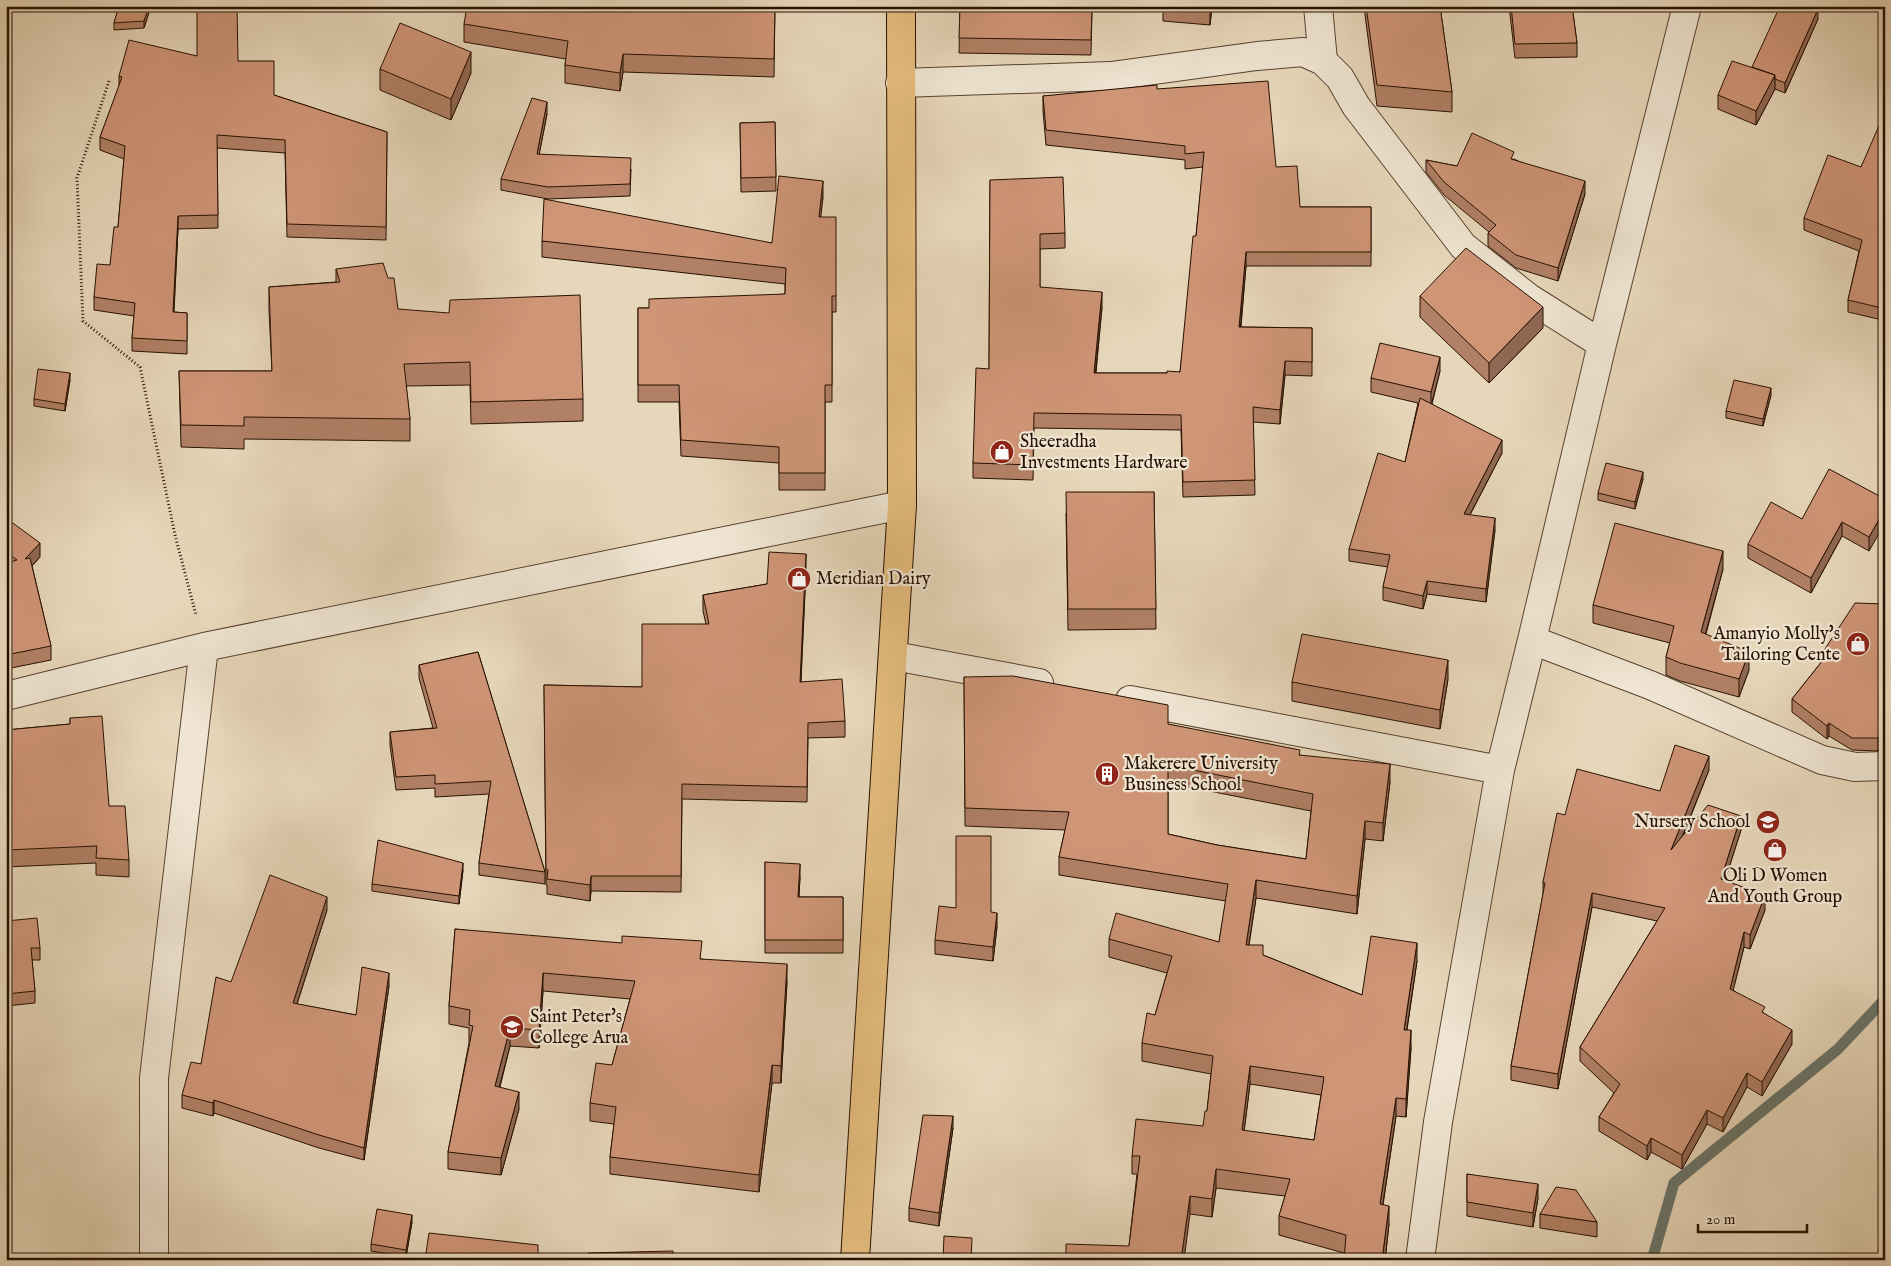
<svg xmlns="http://www.w3.org/2000/svg" width="1891" height="1266" font-family="'IM FELL English',serif">
<style>
.lines{fill:none;stroke-linecap:round;stroke-linejoin:round}
.stream{stroke:#6a756b;stroke-width:11}
.street-casing{stroke:#57422f;stroke-width:30}
.primary-casing{stroke:#271001;stroke-width:30}
.path{stroke:#271001;stroke-width:3;stroke-dasharray:1 2.5;stroke-linecap:butt}
.street{stroke:#efe5d2;stroke-width:28}
.primary{stroke:#e4bc7d;stroke-width:28}
.wall{fill:#b18066;stroke:#271001;fill-rule:evenodd}
.shaded-wall{fill:#906853;stroke:#271001}
.building{fill:#ce9577;stroke:#271001;fill-rule:evenodd}
.labels{text-anchor:middle;dominant-baseline:central;stroke-width:4.5;stroke-linejoin:round;paint-order:stroke}
.poi-label{font-size:18px;fill:#271001;stroke:#efe5d2;text-anchor:start}
</style>
<rect width="100%" height="100%" fill="#e7d7ba"/>
<filter id="stains"><feTurbulence type="fractalNoise" baseFrequency=".004" numOctaves="4"/><feColorMatrix values="0 0 0 0 .2 0 0 0 0 .09 0 0 0 0 .02 0 0 0 .5 -.17"/></filter>
<radialGradient id="worn" r=".72"><stop offset=".6" stop-color="#630" stop-opacity="0"/><stop offset="1" stop-color="#630" stop-opacity=".3"/></radialGradient>
<g class="lines">
<!-- stream -->
<path class="stream" d="M1652 1260 1674 1183 1838 1049 1885 999"/>
<!-- street casing -->
<g class="street-casing">
<path id="street" d="M1318 6 1323 61
M900 83 1111 76 1257 56 1303 52 1323 61 1340 78 1356 106 1463 246 1529 298 1602 344
M1532 640 1650 685 1822 760 1855 767 1885 766
M894 656 1039 683
M6 696 204 647 902 505
M1130 700 1500 770
M154 1260V1078L204 647
M1420 1260 1438 1122 1500 770 1532 640 1602 344 1687 6"/>
</g>
<!-- primary casing -->
<g class="primary-casing">
<path id="primary" d="M855 1260 902 505 901 6"/>
</g>
<!-- path -->
<path class="path" d="M109 81 77 178 83 321 140 367 175 535 196 615"/>
<!-- street -->
<use href="#street" class="street"/>
<!-- primary -->
<use href="#primary" class="primary"/>
</g>
<!-- wall -->
<path class="wall" d="M119 6H151L144 28 114 30V23Z
M775 6 774 77 623 72 620 91 565 83V65L566 59 464 42V24Z
M960 6H1097V10H1092L1091 55 959 53Z
M1163 6H1212L1210 25 1163 21Z
M1365 6H1440L1452 92V112L1377 106 1365 15Z
M1509 6H1572L1577 43V57L1515 58Z
M1818 19 1785 93 1775 89 1756 125 1718 109V95L1752 67Z
M197 56 238 61 274 95 387 132 386 240 287 237 285 153 217 148 218 228 178 229 174 312 187 313V354L132 351V338L134 316 94 310V297L110 265 118 227 124 159 100 150V137L119 87V76Z
M380 69 471 73 451 120 380 90Z
M1157 89 1276 167 1300 207H1371V266H1246L1241 327 1312 328V376L1285 375 1280 424 1253 422 1255 495 1183 497 1181 430 1034 428 1033 480 973 478V463L989 369 990 180 1065 233V248L1040 249V287L1102 307 1096 373H1167L1180 372 1196 236 1203 167 1185 169V160L1046 145 1043 111V96Z
M547 114 539 154 631 169 630 196 548 199 501 190V179Z
M775 122 776 191 741 192 740 123Z
M1885 122V309L1882 320 1848 312V300L1859 251 1804 230V218L1861 167Z
M1514 159 1585 194 1558 281 1516 268 1488 246V233L1489 232 1444 195 1426 172V160L1457 166Z
M823 197 820 217 836 296V312H832V402H825V490H779V463L681 456 679 402H638V308H649L785 294V284L542 257V241L772 243Z
M336 269 398 309 583 399V421L471 424 470 385 406 386 410 419V441L244 439V449L181 447 179 371H272L269 310V287L336 282Z
M1420 296 1543 328 1489 383 1420 317Z
M1440 371 1432 404 1502 453 1470 515 1495 530 1486 602 1427 594 1423 609 1383 600V587L1388 567 1349 561V549L1405 462 1418 403 1371 392V378Z
M70 380 65 411 34 406V399Z
M1771 395 1763 426 1726 418V411Z
M1643 479 1635 509 1598 500V493Z
M1154 492 1156 629 1068 630 1066 513Z
M1885 499 1869 551 1842 536 1811 593 1748 558V544L1802 519Z
M6 518 40 557 32 566 51 646V660L6 669Z
M806 569 801 682 845 721V737L808 738 807 802 682 799 681 892 591 891 590 901 547 894V885H546L544 685 642 687 706 624 703 611V595L767 584Z
M1723 569 1706 634 1749 670 1739 697 1680 681 1666 675V657L1670 643 1593 623V605Z
M1885 604V740L1878 751 1852 750 1829 736 1827 739 1792 712V699L1823 660V652Z
M478 652 545 872V884L479 875V863L489 794 435 797V788L396 790 390 745V732L433 728 419 678V665Z
M964 677 1300 755 1390 782 1383 841 1365 839 1357 914 1256 898 1249 945 1263 955 1362 995 1417 961 1407 1030 1411 1048 1406 1117 1396 1116 1383 1205 1389 1224 1385 1260H1344V1253L1279 1235V1216L1285 1196 1216 1188 1212 1217 1190 1214 1129 1246 1137 1174H1132V1156L1203 1126 1207 1111 1211 1074 1142 1061V1043L1155 1015 1167 973 1109 957V939L1219 942 1226 901 1059 875V857L1065 830 965 826ZM1168 783 1311 811 1306 859 1217 845 1168 834ZM1250 1084 1321 1095 1314 1140 1244 1131Z
M1448 679 1440 729 1292 701V682Z
M70 718 109 806 129 860V877L96 875V863L6 867V730L70 724Z
M1709 770 1683 836 1741 830 1725 880 1765 910 1750 949 1744 947 1733 990 1765 1014 1792 1044 1762 1096 1747 1087 1723 1132 1707 1124 1682 1169 1651 1152 1647 1160 1599 1131V1117L1614 1093 1580 1061V1047L1657 921 1592 907 1558 1089 1511 1080V1066L1543 894V882L1565 815 1660 791Z
M765 862 800 877 799 897H843V953H765Z
M463 870 459 904 372 891V884Z
M327 910 297 1004 356 1015 389 986 364 1160 319 1148 214 1113 213 1116 182 1108V1095L201 1064 231 982Z
M991 912 997 927 993 961 935 954V940Z
M6 921 40 948V960H32L35 991V1003L6 1006Z
M455 929 702 959 787 982 781 1083H772L759 1192 610 1174V1157L614 1124 590 1121V1103L612 1065 630 999 543 991 539 1048 510 1046 500 1087 519 1109 501 1175 448 1169V1152L469 1043V1028L449 1024V1006Z
M953 1128 939 1226 909 1221V1208Z
M1467 1174 1538 1198 1533 1227 1467 1216Z
M1540 1214 1597 1222V1237L1540 1228Z
M412 1222 406 1257 371 1251V1244Z"/>
<!-- shaded-wall -->
<path class="shaded-wall" d="M149 6H151L144 28V21Z
M1210 6H1212L1210 25Z
M1818 9V19L1785 93V83Z
M471 52V73L451 120V99Z
M623 54V72L620 91V73Z
M1775 75V89L1756 125V111Z
M547 102V114L537 166V154Z
M823 181V197L819 234V217Z
M1585 181V194L1558 281V268Z
M178 216V229L173 325V312Z
M1246 252V266L1239 342V327Z
M1102 292V307L1094 387V373Z
M1885 297V309L1882 320V308Z
M1543 307V328L1489 383V363Z
M1440 357V371L1431 406V392Z
M1285 361V375L1280 424V410Z
M70 373V380L65 411V404Z
M1771 388V395L1763 426V419Z
M1502 440V453L1464 526V514Z
M1643 472V479L1635 509V502Z
M1885 509V523L1869 551V537Z
M1495 518V530L1486 602V589Z
M1842 522V536L1811 593V578Z
M40 543V557L25 573V559Z
M1723 551V569L1701 650V632Z
M806 554V569L800 697V682Z
M1427 581V594L1423 609V596Z
M1749 652V670L1739 697V679Z
M1448 660V679L1440 729V710Z
M1829 723V736L1827 739V726Z
M1885 727V740L1878 751V738Z
M1709 756V770L1671 864V850Z
M1390 764V782L1383 841V823Z
M1741 816V830L1721 893V879Z
M1365 821V839L1357 914V896Z
M463 863V870L459 904V896Z
M800 864V877L798 910V897Z
M591 876V891L590 901V885Z
M1256 880V898L1246 963V945Z
M1592 893V907L1558 1089V1074Z
M1765 895V910L1750 949V935Z
M327 897V910L293 1016V1003Z
M997 913V927L993 961V947Z
M1744 932V947L1730 1003V989Z
M1417 943V961L1404 1048V1030Z
M787 964V982L781 1083V1066Z
M389 973V986L364 1160V1148Z
M543 973V991L539 1048V1030Z
M510 1028V1046L495 1103V1086Z
M1411 1030V1048L1406 1117V1099Z
M1792 1030V1044L1762 1096V1082Z
M772 1065V1083L759 1192V1175Z
M1250 1066V1084L1242 1148V1130Z
M1747 1073V1087L1723 1132V1118Z
M519 1092V1109L501 1175V1158Z
M1396 1098V1116L1380 1223V1204Z
M214 1100V1113L213 1116V1103Z
M1707 1110V1124L1682 1169V1155Z
M953 1116V1128L939 1226V1213Z
M1651 1138V1152L1647 1160V1146Z
M1216 1169V1188L1212 1217V1199Z
M1538 1184V1198L1533 1227V1213Z
M1190 1196V1214L1184 1260H1181Z
M1389 1206V1224L1385 1260H1382Z
M412 1215V1222L406 1257V1250Z"/>
<!-- building -->
<path class="building" d="M119 6H149L144 21 114 23Z
M197 6H237L238 61H274V95L387 132 386 227 287 224 285 140 217 135 218 215 178 216 173 312 187 313V341L132 338 135 303 94 297 97 264 110 265 114 227H118L125 146 100 137 122 77 119 76 129 40 197 56Z
M467 6H775L774 59 623 54 620 73 565 65 568 41 464 24Z
M960 6H1092L1091 40 959 38Z
M1163 6H1210V11Z
M1366 6H1440L1452 92 1377 85Z
M1511 6H1572L1577 43 1515 44Z
M1780 6H1812L1818 9 1785 83 1775 79V75L1752 67Z
M400 23 471 52 451 99 380 69Z
M1732 61 1775 75 1756 111 1718 95Z
M1268 81 1276 167 1297 166 1300 207H1371V252H1246L1239 327 1312 328V362L1285 361 1280 410 1253 407 1255 480 1183 482 1181 415 1034 413 1033 465 973 463 976 368 989 369 990 180 1063 177 1065 233 1040 234V287L1102 292 1094 373H1167V371L1180 372 1193 236H1196L1204 152 1185 154V146L1046 130 1043 96 1157 85V89Z
M532 98 547 102 537 154 631 158 630 184 548 187 501 179Z
M1881 121 1885 122V297L1882 308 1848 300 1862 240 1804 218 1828 155 1861 167Z
M775 122 776 177 741 178 740 123Z
M1472 133 1514 152 1511 159 1585 181 1558 268 1516 255 1488 233 1496 225 1444 182 1426 160 1457 166Z
M779 176 823 181 819 217H836V296H832V385H825V473H779V447L681 440 679 385H638V308H649V299L785 294 786 268 542 241 544 199 772 243Z
M1466 248 1543 307 1489 363 1420 296Z
M383 263 388 278H394L398 309 449 313 450 300 580 295 583 399 471 402 470 362 404 364 410 419 244 417V426L181 425 179 371H272L269 287 340 282 336 269Z
M1380 343 1440 357 1431 392 1371 378Z
M38 369 70 373 65 404 34 399Z
M1734 380 1771 388 1763 419 1726 411Z
M1420 398 1502 440 1464 514 1495 518 1486 589 1427 581 1423 596 1383 587 1390 555 1349 549 1378 453 1405 462Z
M1606 463 1643 472 1635 502 1598 493Z
M1829 469 1885 499V509L1869 537 1842 522 1811 578 1748 544 1771 502 1802 519Z
M1066 492H1154L1156 609H1068Z
M6 518 40 543 25 559 30 558 51 646 6 655V563L17 560 6 552Z
M1615 523 1723 551 1701 632 1749 652 1739 679 1680 663 1666 657 1674 626 1593 605Z
M769 552 806 554 800 682 842 679 845 721 808 723 807 787 682 784 681 876H591L590 885 547 879 548 870 546 869 544 685 642 687V624H709L703 595 767 584Z
M1855 603 1885 604V727L1878 738H1852L1829 723 1827 726 1792 699 1827 655 1823 652Z
M1302 634 1448 660 1440 710 1292 682Z
M478 652 545 872 479 863 491 781 435 784V775L396 777 390 732 437 728 419 665Z
M1013 676 1168 705V724L1300 750 1299 755 1390 764 1383 823 1365 821 1357 896 1256 880 1246 945H1263V955L1362 995 1371 936 1417 943 1404 1030H1411L1406 1099 1396 1098 1380 1204 1389 1206 1382 1260H1344L1346 1235 1279 1216 1290 1179 1216 1169 1212 1199 1190 1196 1181 1260H1066V1244L1129 1246 1140 1156H1132L1136 1119 1203 1126 1205 1111H1207L1213 1056 1142 1043 1147 1013 1155 1015 1172 956 1109 939 1116 913 1219 942 1228 884 1059 857 1069 812 965 808 964 677ZM1168 765 1313 794 1306 859 1217 845 1168 834ZM1250 1066 1324 1077 1314 1140 1242 1130Z
M102 716 109 806H125L129 860 96 858 97 846 6 850V730L70 724V718Z
M1675 745 1709 756 1671 850 1708 805 1741 816 1721 879 1765 895 1750 935 1744 932 1730 989 1765 1007 1762 1012 1792 1030 1762 1082 1747 1073 1723 1118 1707 1110 1682 1155 1651 1138 1647 1146 1599 1117 1620 1084 1580 1047 1665 908 1592 893 1558 1074 1511 1066 1545 883 1543 882 1557 813 1565 815 1577 769 1660 791Z
M956 836H991V912L997 913 993 947 935 940 939 906 956 908Z
M378 840 463 863 459 896 372 884Z
M765 862 800 864 798 897H843V940H765Z
M270 875 327 897 293 1003 356 1015 362 967 389 973 364 1148 319 1135 214 1100 213 1103 182 1095 191 1062 201 1064 216 977 231 982Z
M37 918 40 948H31L35 991 6 994V921Z
M455 929 622 943V936L702 941 700 959 787 964 781 1066 772 1065 759 1175 610 1157 616 1107 590 1103 596 1063 612 1065 635 981 543 973 539 1030 510 1028 495 1086 519 1092 501 1158 448 1152 473 1026 469 1025 470 1010 449 1006Z
M923 1115 953 1116 939 1213 909 1208Z
M1467 1174 1538 1184 1533 1213 1467 1202Z
M1556 1187 1576 1190 1597 1222 1540 1214Z
M377 1209 412 1215 406 1250 371 1244Z
M429 1233 538 1245V1260H425Z
M944 1236 972 1238 971 1260H943Z
M673 1251V1260H588V1253Z"/>
<!-- icons -->
<defs>
<g id="shop-disc" transform="scale(1.25)"><circle r="9.5" fill="#8f2418" stroke="#efe5d2"/><path d="M-5-2.5h2.3a2.7 3.5 0 0 1 5.4 0H5L5.5 6h-11ZM-1.5-2.5h3a1.5 2.3 0 0 0-3 0Z" fill="#fff"/></g>
<g id="building-disc" transform="scale(1.25)"><circle r="9.5" fill="#8f2418" stroke="#efe5d2"/><path d="M-4-6H4V6H1V3H-1V6H-4ZM-2.5-4.3h1.7v1.8h-1.7ZM.8-4.3h1.7v1.8H.8ZM-2.5-1h1.7V.8h-1.7ZM.8-1h1.7V.8H.8Z" fill="#fff"/></g>
<g id="school-disc" transform="scale(1.25)"><circle r="9.5" fill="#8f2418" stroke="#efe5d2"/><path d="M0-5L7-2L0 1L-7-2ZM-4 1L0 2.5L4 1V4Q0 6-4 4Z" fill="#fff"/></g>
</defs>
<g fill-rule="evenodd">
<use href="#shop-disc" x="1002" y="452"/>
<use href="#shop-disc" x="799" y="579"/>
<use href="#shop-disc" x="1858" y="644"/>
<use href="#building-disc" x="1107" y="774"/>
<use href="#school-disc" x="1768" y="822"/>
<use href="#shop-disc" x="1775" y="850"/>
<use href="#school-disc" x="512" y="1027"/>
</g>
<g class="labels">
<!-- poi labels -->
<g class="poi-label">
<text x="1020" y="442">Sheeradha<tspan x="1020" dy="21">Investments Hardware</tspan></text>
<text x="816" y="579">Meridian Dairy</text>
<text x="1840" y="634" text-anchor="end">Amanyio Molly's<tspan x="1840" dy="21">Tailoring Cente</tspan></text>
<text x="1124" y="764">Makerere University<tspan x="1124" dy="21">Business School</tspan></text>
<text x="1750" y="822" text-anchor="end">Nursery School</text>
<text x="1775" y="876" text-anchor="middle">Oli D Women<tspan x="1775" dy="21">And Youth Group</tspan></text>
<text x="530" y="1017">Saint Peter's<tspan x="530" dy="21">College Arua</tspan></text>
</g>
</g>
<!-- margin -->
<rect width="1891" height="1266" fill="none" stroke="#e7d7ba" stroke-width="25"/>
<rect x="8" y="8" width="1876" height="1251" fill="none" stroke="#271001" stroke-width="2.5"/>
<rect x="12" y="12" width="1866" height="1241" fill="none" stroke="#271001"/>
<!-- scale -->
<path d="M1698 1224v8h109v-8" fill="none" stroke="#271001" stroke-width="2.5"/>
<text x="1706" y="1224" font-size="15" fill="#271001" stroke="#efe5d2" stroke-width="4" paint-order="stroke">20 m</text>
<rect width="100%" height="100%" filter="url(#stains)"/>
<rect width="100%" height="100%" fill="url(#worn)"/>
</svg>
